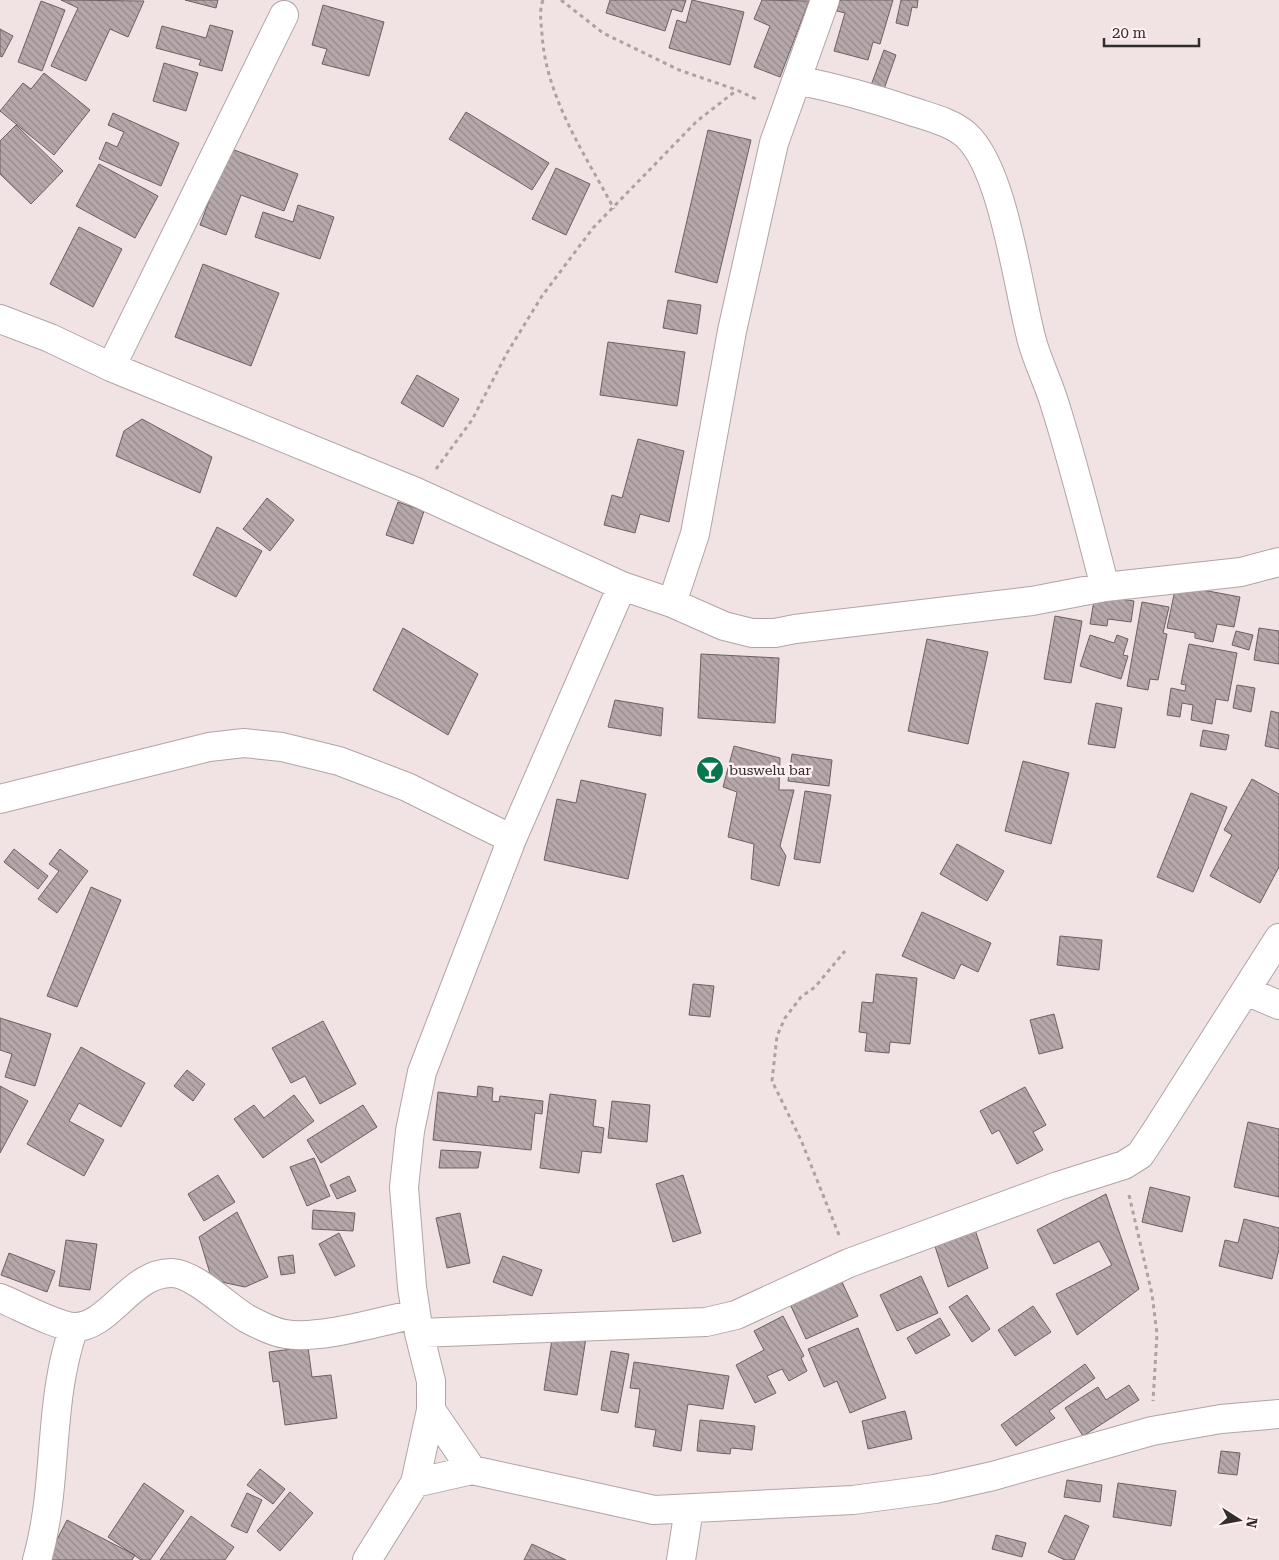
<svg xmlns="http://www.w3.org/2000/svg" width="1279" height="1560" font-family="'Roboto Serif',serif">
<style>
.building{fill:url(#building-back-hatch);stroke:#6d6062}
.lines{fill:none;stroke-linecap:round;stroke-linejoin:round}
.minor-casing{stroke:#b1a4a5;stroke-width:30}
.path{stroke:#ada2a3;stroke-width:3;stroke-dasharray:4 4;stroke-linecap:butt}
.minor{stroke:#fff;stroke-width:28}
.labels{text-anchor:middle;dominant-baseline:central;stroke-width:5;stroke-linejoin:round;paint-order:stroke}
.poi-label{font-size:14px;fill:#322d2d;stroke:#fff0f2;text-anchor:start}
</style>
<defs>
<pattern id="building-back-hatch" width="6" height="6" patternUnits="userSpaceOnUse" patternTransform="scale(1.25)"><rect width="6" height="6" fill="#b6a8aa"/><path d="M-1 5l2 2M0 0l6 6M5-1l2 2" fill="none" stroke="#95898b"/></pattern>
</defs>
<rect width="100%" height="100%" fill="#f1e3e4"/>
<!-- building -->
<path class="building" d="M61 0 144 1 128 37 110 29 86 81 51 66 78 8Z
M185 0H218L216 8Z
M610 0H686L682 12 672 9 665 31 606 13Z
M692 0 744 12 730 65 669 48 677 20 686 23Z
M762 0 809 1 780 77 754 67 770 26 754 19Z
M840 0H893L880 44 873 42 868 60 834 51 845 13 837 11Z
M901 0H918L917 8 912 7 908 26 896 23Z
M41 1 65 10 42 71 18 62Z
M323 5 384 22 369 76 322 64 327 49 312 45Z
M210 25 233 31 222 71 199 65 201 60 156 48 162 26 206 38Z
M0 29 13 36 2 57 0 56Z
M884 50 896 55 883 92 870 88Z
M164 63 198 73 186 111 153 101Z
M44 73 90 110 54 155 0 111 23 83 31 89Z
M466 112 549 163 532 190 449 139Z
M113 113 179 143 161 186 99 159 106 142 117 147 124 132 108 125Z
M16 125 63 171 31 204 0 174V141Z
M708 130 751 140 717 283 675 272Z
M229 148 298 174 284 211 241 195 226 235 200 225Z
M99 164 158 196 135 238 76 206Z
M556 168 590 184 566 235 532 219Z
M298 205 334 217 320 259 255 237 263 212 293 222Z
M79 227 122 249 93 307 50 284Z
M203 264 279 293 251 366 175 337Z
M668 300 701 305 697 334 663 328Z
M608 342 685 352 677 406 600 395Z
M417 375 459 399 443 427 401 403Z
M142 419 212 457 200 493 116 456 124 431Z
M638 439 684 451 669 522 640 514 635 533 604 525 612 495 622 498Z
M267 498 294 520 270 551 243 529Z
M398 502 424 511 413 544 386 535Z
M217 527 262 551 236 597 193 575Z
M1176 585 1240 597 1234 627 1217 624 1213 642 1195 638V633L1167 628Z
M1095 595 1134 601 1131 622 1108 619 1107 626 1090 624Z
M1142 602 1169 607 1163 633 1167 634 1158 680 1150 679 1148 690 1127 686Z
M1055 616 1082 621 1071 683 1044 679Z
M403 628 478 674 448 735 373 690Z
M1259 628 1279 631V664L1254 660Z
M1236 631 1253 635 1249 650 1232 645Z
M1090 635 1114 643 1117 635 1128 639 1123 655 1128 656 1121 679 1080 666Z
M927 639 988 652 968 744 908 731Z
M1189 644 1237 653 1228 701 1216 699 1212 724 1191 720 1193 705 1182 703 1180 717 1167 715 1171 688 1185 691 1186 685 1181 684Z
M701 654 779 658 775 723 698 718Z
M1237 685 1255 688 1251 712 1233 708Z
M615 700 663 708 661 736 608 727Z
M1096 703 1122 708 1115 748 1088 744Z
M1271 711 1279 713V749L1265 746Z
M1203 730 1229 735 1226 750 1200 746Z
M734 746 780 758 779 790H794L780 846 786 856 779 886 751 879 754 844 728 837 737 792 723 787Z
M792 754 832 760 829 786 788 781Z
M1023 761 1069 773 1051 844 1005 831Z
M1252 779 1279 794V867L1260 903 1210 876 1232 835 1224 830Z
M581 780 646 794 628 879 544 860 557 799 576 803Z
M805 791 831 795 820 863 794 859Z
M1191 793 1227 807 1193 892 1157 877Z
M957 844 1004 871 987 901 940 874Z
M14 849 48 876 38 889 4 862Z
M60 849 88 871 57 913 38 899 59 871 49 864Z
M91 887 121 900 77 1007 47 996Z
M922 912 991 943 978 972 961 964 954 979 902 956Z
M1060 936 1102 940 1099 970 1057 965Z
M876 974 917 978 910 1044 890 1042 889 1053 865 1051 867 1033 859 1032 862 1002 873 1003Z
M693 984 714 986 710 1017 689 1015Z
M1054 1014 1063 1048 1039 1054 1030 1020Z
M0 1018 51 1034 35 1086 5 1077 12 1054 0 1050Z
M323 1021 356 1084 320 1104 305 1076 291 1083 272 1048Z
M81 1047 145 1083 121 1127 79 1103 69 1121 104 1140 84 1176 27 1144Z
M187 1070 205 1084 193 1101 174 1086Z
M0 1086 28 1101 0 1153Z
M478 1086 493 1088 492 1101 499 1102 500 1096 543 1101 542 1114 535 1113 531 1150 433 1140 438 1092 477 1097Z
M1025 1087 1046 1125 1033 1132 1043 1150 1017 1164 999 1130 992 1134 980 1111Z
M550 1094 596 1100 593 1126 604 1128 601 1153 582 1151 579 1173 540 1168Z
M294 1095 314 1121 263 1158 234 1119 254 1105 264 1118Z
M612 1101 650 1105 647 1142 608 1138Z
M363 1105 377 1127 321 1163 307 1140Z
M1248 1122 1279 1129V1197L1234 1187Z
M441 1150 481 1152 478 1168H439Z
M314 1158 330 1196 307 1206 290 1167Z
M218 1175 235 1202 204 1221 188 1194Z
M683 1175 701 1233 673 1242 656 1184Z
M349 1176 356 1191 337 1199 330 1185Z
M1150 1187 1190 1197 1182 1232 1142 1222Z
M1106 1194 1139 1289 1077 1335 1056 1294 1112 1265 1099 1241 1054 1264 1037 1230Z
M313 1210 355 1213 353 1231 312 1229Z
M237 1212 268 1277 245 1287 212 1280 199 1237Z
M460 1213 470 1263 447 1268 436 1218Z
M1244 1219 1279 1228V1249L1272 1279 1219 1266 1225 1240 1238 1243Z
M973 1224 988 1268 948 1287 933 1240Z
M339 1233 355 1266 335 1276 319 1244Z
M66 1240 97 1244 90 1290 59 1286Z
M9 1253 55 1271 47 1292 1 1275Z
M293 1255 295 1273 281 1275 278 1257Z
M503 1256 542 1270 532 1296 493 1282Z
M921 1276 938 1313 897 1331 880 1295Z
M841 1280 858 1316 806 1339 790 1304Z
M967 1295 990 1329 972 1342 949 1307Z
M1033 1306 1051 1332 1015 1356 998 1330Z
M783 1316 804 1356 801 1358 807 1371 789 1381 782 1369 767 1376 776 1393 755 1403 736 1365 764 1350 754 1331Z
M940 1318 950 1335 916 1354 907 1338Z
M858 1328 886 1398 850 1413 837 1381 824 1387 808 1349Z
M553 1333 586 1338 577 1395 544 1390Z
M308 1347 312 1377 331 1375 337 1418 285 1425 279 1381 273 1382 269 1352Z
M611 1351 629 1354 618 1413 601 1410Z
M634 1362 729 1376 723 1409 688 1404 681 1451 653 1446 656 1430 635 1427 640 1389 630 1388Z
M1085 1364 1095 1378 1049 1411 1055 1418 1016 1446 1001 1425Z
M1129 1385 1139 1400 1083 1436 1065 1408 1098 1387 1106 1400Z
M905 1411 912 1439 868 1449 862 1421Z
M700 1420 755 1426 752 1450 731 1448 730 1454 697 1451Z
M1221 1451 1240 1453 1237 1475 1218 1473Z
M260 1469 285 1489 273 1504 247 1485Z
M1067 1480 1102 1485 1100 1502 1064 1497Z
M144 1483 184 1511 150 1560H141L108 1537Z
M1118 1483 1176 1491 1171 1526 1113 1517Z
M290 1492 313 1513 280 1551 257 1531Z
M247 1493 262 1500 247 1533 231 1526Z
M1065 1515 1089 1526 1074 1560H1065L1048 1552Z
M191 1516 234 1547 225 1560H160Z
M67 1520 135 1555 132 1560H53L48 1557Z
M996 1535 1026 1543 1022 1557 992 1549Z
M532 1544 566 1560H524Z"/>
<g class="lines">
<!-- minor casing -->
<g class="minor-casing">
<path id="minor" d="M797 80C836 88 873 98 911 111 929 117 951 122 966 135 1004 169 1018 290 1032 341 1038 363 1049 384 1055 405 1074 465 1089 526 1105 587
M0 319 50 338 111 367 416 492 622 586 672 603 724 626 752 633H775L795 629 1032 601 1105 587 1241 572 1279 562
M111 367 284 15
M672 603 695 534 732 331 774 143 825 0
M0 799 209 747 244 743 282 747 339 761 407 787 512 839
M1246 991 1279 1005
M0 1298C18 1305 56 1326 74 1327 109 1328 131 1272 172 1273 195 1274 226 1306 246 1318 257 1324 273 1332 285 1334 321 1340 380 1321 416 1314
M419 1333 706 1322 736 1315 849 1263 1058 1186 1124 1165 1140 1155 1156 1131 1279 938
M431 1410 472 1470
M415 1483 472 1470 654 1510 853 1500 935 1489 993 1476 1152 1431 1221 1419 1279 1414
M37 1560C59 1483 47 1404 74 1327
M367 1560 415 1483 431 1410V1381L419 1333 412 1287 404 1187 410 1131 422 1072 512 839 622 586
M681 1560 689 1509"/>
</g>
<!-- path -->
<path class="path" d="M543 0C539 11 541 22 542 34 546 98 585 154 614 209
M561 0 603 33 679 70 737 90 758 100
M436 469 472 420 507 353 542 296 593 228 697 121 737 90
M1129 1195 1152 1294 1157 1334 1153 1401
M839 1235 801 1140 772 1081 777 1036 785 1018 801 997 815 987 845 951"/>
<!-- minor -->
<use href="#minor" class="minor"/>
</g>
<!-- icons -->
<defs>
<g id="bar-disc" transform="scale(1.4375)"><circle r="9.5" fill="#08754f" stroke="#fff0f2"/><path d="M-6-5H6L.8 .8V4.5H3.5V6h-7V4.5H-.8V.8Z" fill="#fff"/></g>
</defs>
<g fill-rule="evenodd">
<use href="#bar-disc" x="710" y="770"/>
</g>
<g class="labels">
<!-- poi labels -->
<g class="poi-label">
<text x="729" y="770">buswelu bar</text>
</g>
</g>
<!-- north arrow -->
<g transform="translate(1239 1520) rotate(101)" stroke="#fff0f2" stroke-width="4" paint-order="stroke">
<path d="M0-4L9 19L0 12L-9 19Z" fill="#322d2d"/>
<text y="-8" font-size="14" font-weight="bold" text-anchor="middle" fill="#322d2d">N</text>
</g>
<!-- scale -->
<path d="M1104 38v8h95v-8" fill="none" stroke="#322d2d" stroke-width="2.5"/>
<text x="1112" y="38" font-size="15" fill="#322d2d" stroke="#fff0f2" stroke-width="4" paint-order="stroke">20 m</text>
</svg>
